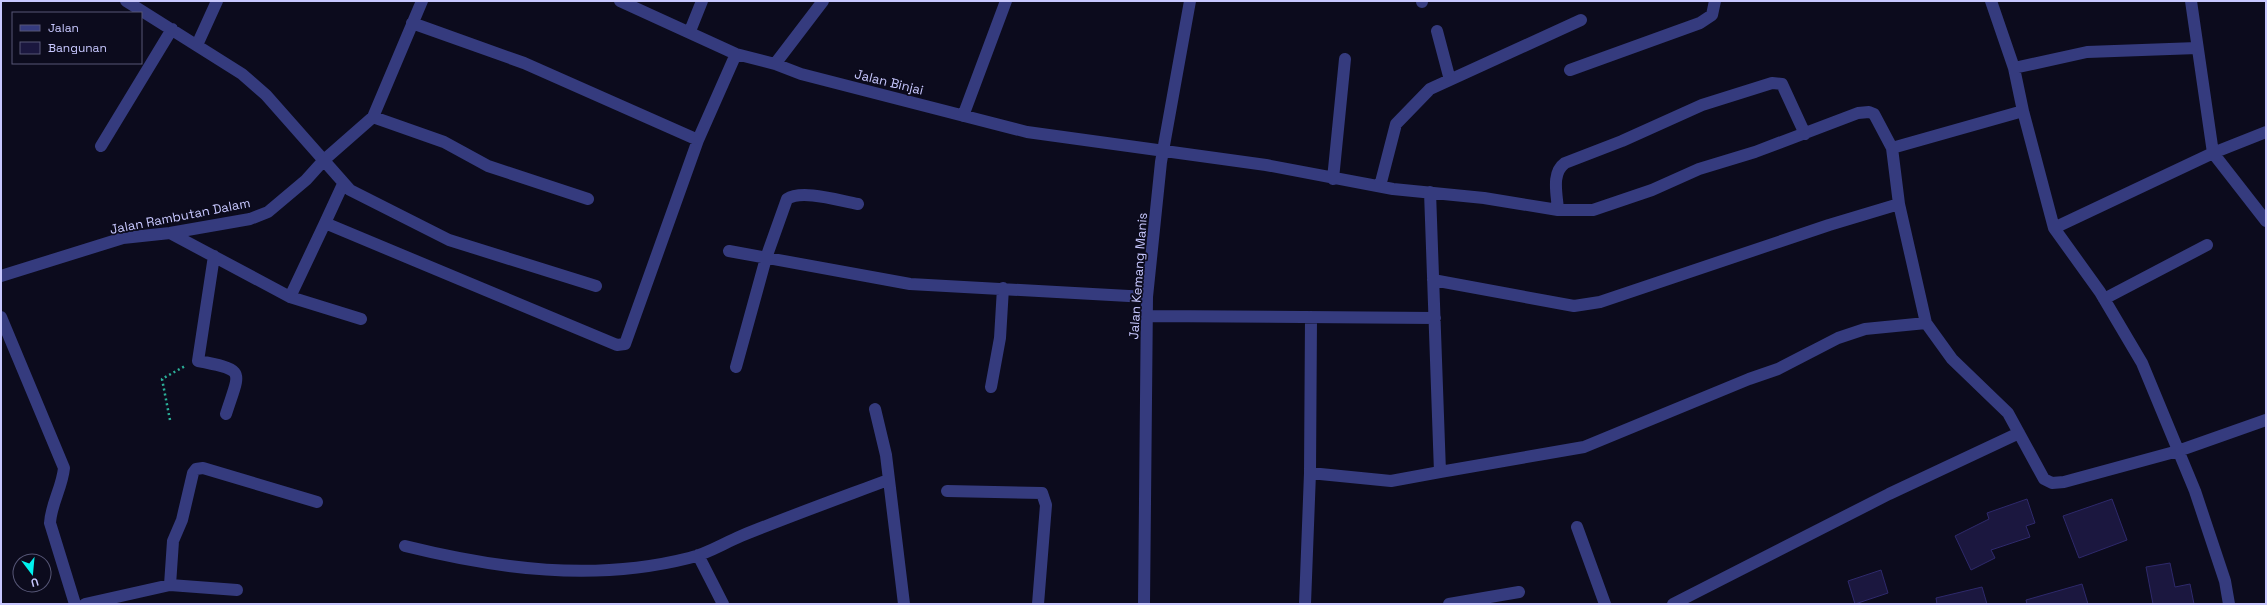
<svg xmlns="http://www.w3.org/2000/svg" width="2267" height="605" font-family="'Space Grotesk',sans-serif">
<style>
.building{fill:#1b173f;stroke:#2e296b}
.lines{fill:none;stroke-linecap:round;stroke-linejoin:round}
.path{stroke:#2bb099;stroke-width:2.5;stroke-dasharray:2 3;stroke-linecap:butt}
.minor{stroke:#353b7e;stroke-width:12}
.labels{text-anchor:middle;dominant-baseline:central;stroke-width:3.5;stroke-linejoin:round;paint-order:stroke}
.street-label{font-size:13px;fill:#c8c8ff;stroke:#0c0b1d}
</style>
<rect width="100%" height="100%" fill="#0c0b1d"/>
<!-- building -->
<path class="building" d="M2027 499 2035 523 2026 526 2030 537 1991 550 1995 558 1971 570 1955 536 1989 519 1987 513Z
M2112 499 2127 540 2079 558 2063 516Z
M2170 563 2175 587 2190 584 2194 604H2153L2146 567Z
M1881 570 1888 593 1855 604 1848 581Z
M2082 584 2088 604H2027L2026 600Z
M1982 587 1987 604H1937L1936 598Z"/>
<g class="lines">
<!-- path -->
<path class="path" d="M170 420 162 379 185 366"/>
<!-- minor -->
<path class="minor" d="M126 1 242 74 266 95 350 190 449 240 596 286
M620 1 736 54 775 64 801 74 1027 132 1266 165 1393 189 1484 198 1558 210H1593L1652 190 1699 169 1755 152 1858 113 1869 112 1874 114 1892 148 2023 111
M1991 1 2014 68 2023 111 2054 228 2100 292 2142 363 2195 491 2225 581 2229 604
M2191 1 2213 153 2266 221
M1422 2V1
M412 23 524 63 698 140
M690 31 702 1
M1437 31 1450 80
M197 45 217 1
M775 64 823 1
M2014 68 2087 52 2197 48
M1570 70 1700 23 1712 15 1715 1
M963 116 1006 1
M373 117 444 142 488 166 588 199
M101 146 172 29
M1892 148 1899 204 1926 323 1952 359 2008 413 2044 479 2052 483 2064 482 2178 451 2266 420
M1333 179 1345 59
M1380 186 1396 124 1430 89 1581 20
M1558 210C1557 194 1551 173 1565 163L1622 141 1702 105 1772 83 1782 84 1805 134
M325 223 343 184
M2054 228 2213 153 2266 132
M170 233 290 297 361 319
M729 251 910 284 1147 297
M214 256 198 361C247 370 240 370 226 414
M1 276 123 238 170 233 250 219 268 212 306 180 324 160 373 117 422 1
M1433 280 1574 306 1600 302 1829 225 1899 204
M290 297 325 223 617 345 625 344 698 140 736 54
M2104 299 2207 245
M1147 316 1435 318
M1 317 64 468C62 488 51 504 50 523L75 604
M736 367 766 258 787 199C802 189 840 201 858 204
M991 387 1000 338 1003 288
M875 409 886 455 904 604
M1440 472 1584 447 1749 379 1778 369 1838 338 1865 329 1926 323
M1310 473 1311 317
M947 491 1042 493 1046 505 1038 604
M1577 527 1605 604
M405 546C498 569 594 582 689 558 707 554 724 543 741 536 790 516 840 498 888 480
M698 555 723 604
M170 585 173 541 182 520 193 473 196 469 203 468 317 502
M85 604 170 585 237 590
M1144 604 1147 297 1161 162 1190 1
M1305 604 1310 473 1391 481 1440 472 1430 192
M1449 604 1519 592
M1673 604 1889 494 2019 433"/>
</g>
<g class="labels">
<!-- street labels -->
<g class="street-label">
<text transform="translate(889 82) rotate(14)">Jalan Binjai</text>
<text transform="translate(180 216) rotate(-11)">Jalan Rambutan Dalam</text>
<text transform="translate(1138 276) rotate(-86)">Jalan Kemang Manis</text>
</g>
</g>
<!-- border -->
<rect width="2267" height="605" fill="none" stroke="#c8c8ff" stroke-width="4"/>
<!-- legend -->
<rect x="12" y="12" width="130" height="52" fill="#0c0b1d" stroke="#575777"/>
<rect x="20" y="25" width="20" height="6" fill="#353b7e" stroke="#575777"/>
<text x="48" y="32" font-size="12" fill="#c8c8ff">Jalan</text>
<rect x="20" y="42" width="20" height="12" fill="#1b173f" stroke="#575777"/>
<text x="48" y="52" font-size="12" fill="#c8c8ff">Bangunan</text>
<!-- north arrow -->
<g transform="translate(32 573) rotate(164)"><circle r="19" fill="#0c0b1d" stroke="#575777"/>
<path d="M0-3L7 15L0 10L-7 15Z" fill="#00f3ef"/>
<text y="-6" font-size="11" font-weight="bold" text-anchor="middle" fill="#c8c8ff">U</text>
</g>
</svg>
